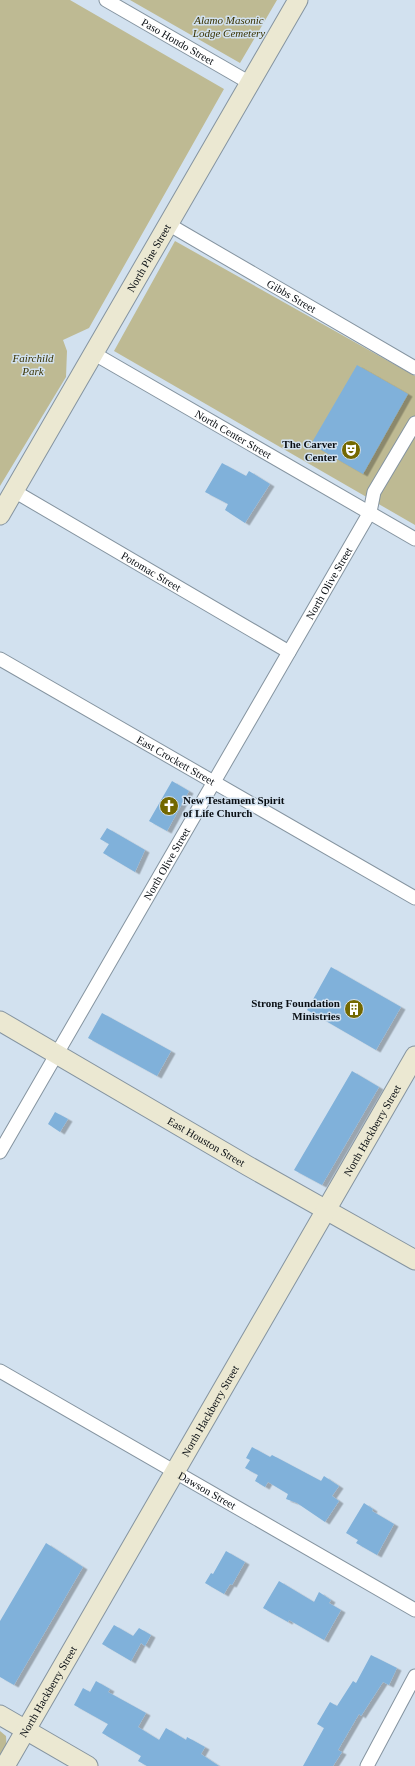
<svg xmlns="http://www.w3.org/2000/svg" width="415" height="1766" font-family="Georgia,serif">
<style>
.green{fill:#beba93}
.building{fill:#80b1da;filter:url(#shadow)}
.lines{fill:none;stroke-linecap:round;stroke-linejoin:round}
.street-casing{stroke:#8594a0;stroke-width:15}
.secondary-casing{stroke:#8594a0;stroke-width:21}
.street{stroke:#fff;stroke-width:13}
.secondary{stroke:#ebe8d2;stroke-width:19}
.labels{text-anchor:middle;dominant-baseline:central;stroke-width:3;stroke-linejoin:round;paint-order:stroke}
.park-label{font-size:11px;font-style:italic;fill:#383200;stroke:#d2e1ef}
.street-label{font-size:11px;fill:#090e13;stroke:#d2e1ef}
.poi-label{font-size:11px;font-weight:bold;fill:#090e13;stroke:#d2e1ef;text-anchor:end}
</style>
<defs>
<filter id="shadow"><feDropShadow dx="4.5" dy="2.5" stdDeviation="0" flood-color="#0004"/></filter>
</defs>
<rect width="100%" height="100%" fill="#d2e1ef"/>
<!-- green -->
<path class="green" d="M0 0H70L224 89 89 328 63 340 67 351 66 377 0 486Z
M130 0H277L240 63Z
M175 241 415 376V525L114 351Z
M0 1731 6 1736C7 1746 5 1752 0 1761Z"/>
<!-- building -->
<path class="building" d="M357 365 408 394 363 474 311 444Z
M222 463 246 476 249 471 270 484 245 523 225 510 228 504 205 492Z
M172 781 189 791 167 831 149 821Z
M107 828 145 850 135 872 103 853 109 844 100 839Z
M331 967 401 1007 376 1050 307 1010Z
M102 1013 171 1051 157 1076 88 1038Z
M352 1071 379 1087 322 1185 294 1170Z
M55 1112 68 1119 60 1132 48 1124Z
M252 1447 270 1457 272 1455 321 1481 324 1476 339 1486 332 1496 339 1501 325 1522 297 1503 286 1499 288 1494 268 1482 265 1487 255 1481 258 1475 245 1468 250 1460 246 1458Z
M364 1503 373 1509 372 1511 394 1524 377 1555 356 1543 358 1540 346 1533Z
M46 1543 83 1567 14 1685 0 1677V1621Z
M226 1551 245 1562 232 1585 230 1584 224 1594 205 1583 211 1573 213 1574Z
M279 1581 314 1602 319 1592 331 1600 329 1603 341 1610 324 1640 289 1620 288 1622 263 1608Z
M114 1625 133 1636 139 1628 151 1635 145 1646 141 1643 131 1661 102 1644Z
M371 1655 397 1668 389 1685 383 1682 361 1716 359 1714 338 1750 342 1752 333 1766H303L324 1728 317 1724 330 1702 337 1706 353 1681 356 1683Z
M96 1681 110 1689 108 1692 146 1713 138 1727 159 1740 166 1728 186 1740 187 1737 205 1747 201 1754 219 1766H147L138 1761 141 1756 102 1733 108 1724 74 1705 83 1688 90 1692Z"/>
<g class="lines">
<!-- street casing -->
<g class="street-casing">
<g id="street">
<path id="s1" d="M106 0 250 83"/>
<path id="s2" d="M168 224 415 368"/>
<path id="s3" d="M93 353 415 539"/>
<path id="s4" d="M14 491 289 652"/>
<path id="s5" d="M0 659 415 898"/>
<path id="s6" d="M0 1152 370 512 374 492 415 423"/>
<path id="s7" d="M0 1371 415 1610"/>
<path d="M367 1766 415 1676"/>
</g>
</g>
<!-- secondary casing -->
<g class="secondary-casing">
<g id="secondary">
<path id="s8" d="M0 515 298 0"/>
<path id="s9" d="M0 1021 248 1166 415 1260"/>
<path d="M0 1715 88 1766"/>
<path id="s10" d="M5 1766 415 1056"/>
</g>
</g>
<!-- street -->
<use href="#street" class="street"/>
<!-- secondary -->
<use href="#secondary" class="secondary"/>
</g>
<!-- icons -->
<defs>
<g id="theatre-disc" transform="scale(1)"><circle r="9.5" fill="#736800" stroke="#d2e1ef"/><path d="M-5-5.5Q0-4 5-5.5V0Q5 5 0 6Q-5 5-5 0ZM-3.3-2.5H-1v1.5H-3.3ZM1-2.5H3.3v1.5H1ZM-2.8 1Q0 5.5 2.8 1Z" fill="#fff"/></g>
<g id="church-disc" transform="scale(1)"><circle r="9.5" fill="#736800" stroke="#d2e1ef"/><path d="M-1.2-6h2.4v3.5h3.3v2.4h-3.3V6h-2.4V-.1h-3.3v-2.4h3.3Z" fill="#fff"/></g>
<g id="building-disc" transform="scale(1)"><circle r="9.5" fill="#736800" stroke="#d2e1ef"/><path d="M-4-6H4V6H1V3H-1V6H-4ZM-2.5-4.3h1.7v1.8h-1.7ZM.8-4.3h1.7v1.8H.8ZM-2.5-1h1.7V.8h-1.7ZM.8-1h1.7V.8H.8Z" fill="#fff"/></g>
</defs>
<g fill-rule="evenodd">
<use href="#theatre-disc" x="351" y="450"/>
<use href="#church-disc" x="169" y="806"/>
<use href="#building-disc" x="354" y="1009"/>
</g>
<g class="labels">
<!-- park labels -->
<g class="park-label">
<text x="229" y="20">Alamo Masonic<tspan x="229" dy="13">Lodge Cemetery</tspan></text>
<text x="33" y="358">Fairchild<tspan x="33" dy="13">Park</tspan></text>
</g>
<!-- street labels -->
<g class="street-label">
<text stroke="none"><textPath href="#s1" startOffset="83">Paso Hondo Street</textPath></text>
<text stroke="none"><textPath href="#s8" startOffset="297">North Pine Street</textPath></text>
<text stroke="none"><textPath href="#s2" startOffset="143">Gibbs Street</textPath></text>
<text stroke="none"><textPath href="#s3" startOffset="162">North Center Street</textPath></text>
<text stroke="none"><textPath href="#s4" startOffset="159">Potomac Street</textPath></text>
<text stroke="none"><textPath href="#s6" startOffset="657">North Olive Street</textPath></text>
<text stroke="none"><textPath href="#s5" startOffset="203">East Crockett Street</textPath></text>
<text stroke="none"><textPath href="#s6" startOffset="333">North Olive Street</textPath></text>
<text stroke="none"><textPath href="#s10" startOffset="734">North Hackberry Street</textPath></text>
<text stroke="none"><textPath href="#s9" startOffset="239">East Houston Street</textPath></text>
<text stroke="none"><textPath href="#s10" startOffset="410">North Hackberry Street</textPath></text>
<text stroke="none"><textPath href="#s7" startOffset="239">Dawson Street</textPath></text>
<text stroke="none"><textPath href="#s10" startOffset="86">North Hackberry Street</textPath></text>
</g>
<!-- poi labels -->
<g class="poi-label">
<text x="337" y="444">The Carver<tspan x="337" dy="13">Center</tspan></text>
<text x="183" y="800" text-anchor="start">New Testament Spirit<tspan x="183" dy="13">of Life Church</tspan></text>
<text x="340" y="1003">Strong Foundation<tspan x="340" dy="13">Ministries</tspan></text>
</g>
</g>
</svg>
